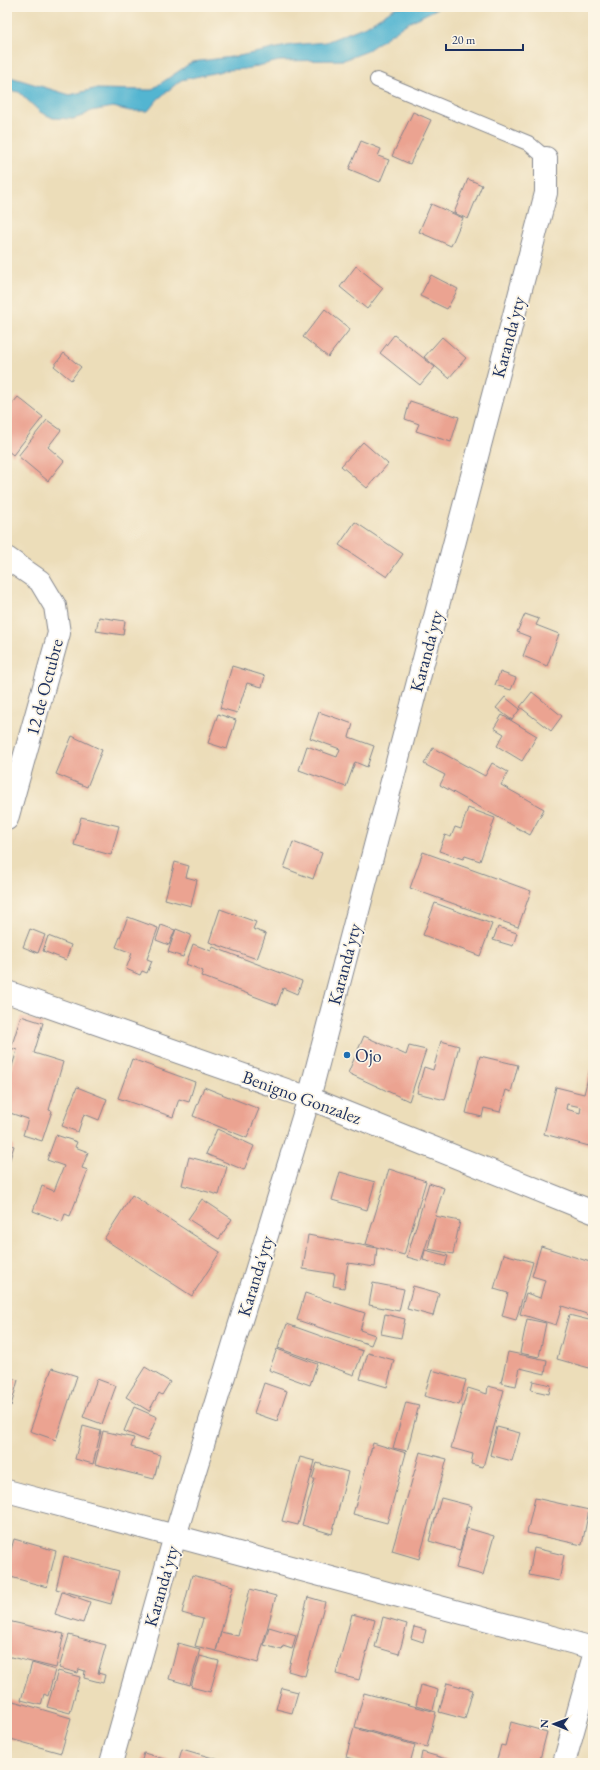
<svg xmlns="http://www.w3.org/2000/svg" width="600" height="1770" font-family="'EB Garamond',serif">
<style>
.water{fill:#52b5d1;stroke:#367298}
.building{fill:#eba391;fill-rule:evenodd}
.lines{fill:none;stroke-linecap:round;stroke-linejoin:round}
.service-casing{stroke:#84868c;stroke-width:16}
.minor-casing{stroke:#84868c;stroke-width:24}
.service{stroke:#fff;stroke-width:14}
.minor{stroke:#fff;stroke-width:22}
.poi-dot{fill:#1f6fb2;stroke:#fcf5e5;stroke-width:1.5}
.labels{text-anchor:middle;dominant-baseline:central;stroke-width:3.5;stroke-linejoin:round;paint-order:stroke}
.street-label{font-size:18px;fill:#1b2f5e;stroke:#fcf5e5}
.poi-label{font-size:18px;fill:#1b2f5e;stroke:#fcf5e5;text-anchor:start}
</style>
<rect width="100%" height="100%" fill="#fcf5e5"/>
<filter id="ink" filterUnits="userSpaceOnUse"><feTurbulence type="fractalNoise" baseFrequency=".025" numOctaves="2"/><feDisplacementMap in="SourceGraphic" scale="8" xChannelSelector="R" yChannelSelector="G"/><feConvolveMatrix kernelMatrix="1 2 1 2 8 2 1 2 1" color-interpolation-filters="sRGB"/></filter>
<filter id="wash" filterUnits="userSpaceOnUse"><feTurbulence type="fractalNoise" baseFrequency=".012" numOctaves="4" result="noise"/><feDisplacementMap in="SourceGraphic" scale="16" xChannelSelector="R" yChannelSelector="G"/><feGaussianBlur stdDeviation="0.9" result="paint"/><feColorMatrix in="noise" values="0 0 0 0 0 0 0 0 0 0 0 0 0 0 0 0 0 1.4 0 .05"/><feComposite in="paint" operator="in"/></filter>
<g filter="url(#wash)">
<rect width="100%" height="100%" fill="#ecddb9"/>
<!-- water -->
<path class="water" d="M396 7H440L406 24 365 52 344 60 279 61 245 69 227 70 181 80 158 99 148 111H130L113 107 91 111 83 116 73 119 53 118 40 112 19 92 7 90V76L70 95 94 89 151 90 192 62 239 56 292 45 326 42 368 25Z"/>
<g id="blocks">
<!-- building -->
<path class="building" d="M413 112 431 120 410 164 392 156Z
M361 141 381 149 378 156 389 160 380 182 349 169Z
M468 179 482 185 468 219 454 213Z
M431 204 463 218 451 246 419 232Z
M356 266 383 288 367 309 340 287Z
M431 275 458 289 447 309 420 296Z
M325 309 350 329 328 357 303 337Z
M394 335 435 367 420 385 380 353Z
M442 337 466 358 449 378 424 357Z
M64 353 81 367 71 380 54 366Z
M18 397 43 417 13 455 7 450V410Z
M410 401 459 417 451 442 416 431 419 424 405 419Z
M47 420 61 430 48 447 64 461 48 481 18 456Z
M363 442 388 464 367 488 341 466Z
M355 522 403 554 387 577 339 545Z
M525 614 539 619 536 625 559 634 547 666 523 656 530 637 517 632Z
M99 617 125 621 123 635 96 631Z
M232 666 265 676 262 687 247 683 237 713 220 708Z
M500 672 516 678 511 690 495 685Z
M532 692 562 716 551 731 520 707Z
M505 697 520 709 512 720 496 708Z
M319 712 353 724 349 737 374 746 367 767 355 762 346 787 299 770 307 746 337 757 340 749 310 738Z
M218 714 236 720 227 749 208 743Z
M502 715 537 736 522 761 497 746 504 734 494 728Z
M72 736 102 750 87 787 56 774Z
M433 748 485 776 492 763 508 772 501 785 544 809 530 835 440 785 445 775 424 764Z
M468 808 495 818 480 861 465 856 463 859 439 851 445 835 451 837 455 827 461 829Z
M81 817 119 826 111 855 74 845Z
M293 842 322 853 313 879 284 868Z
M423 852 531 891 518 927 410 888Z
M175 862 189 866 186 877 197 880 191 906 165 899Z
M435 903 492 924 480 956 423 935Z
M220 909 256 922 253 929 266 934 257 959 209 942Z
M128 917 158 928 147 959 152 961 147 973 142 971 140 975 126 969 132 953 116 947Z
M161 925 175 930 169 945 156 940Z
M498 927 517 933 513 946 493 940Z
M30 929 45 935 38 953 23 947Z
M176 929 191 935 183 957 168 952Z
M48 936 71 945 66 960 43 951Z
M193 944 211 951 213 947 302 981 297 994 283 988 277 1005 201 976 203 971 186 964Z
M21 1016 43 1023 34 1053 63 1062 49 1110 52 1111 42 1141 23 1135 28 1119 7 1112V1083L17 1050 11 1048Z
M364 1036 406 1055 409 1046 426 1050 409 1101 348 1073Z
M441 1041 459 1046 445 1100 417 1093 424 1067 433 1070Z
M480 1056 518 1065 511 1092 506 1090 500 1112 484 1108 482 1117 466 1113Z
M132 1059 195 1082 189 1102 179 1099 173 1117 118 1098Z
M590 1070 593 1071V1132L589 1146 544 1134 556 1087 584 1094ZM567 1104 581 1107 580 1113 566 1109Z
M77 1087 107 1099 99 1120 84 1114 78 1132 62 1126Z
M204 1087 259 1109 247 1138 193 1116Z
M217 1129 254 1146 244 1170 206 1154Z
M56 1135 77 1142 75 1147 88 1152 82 1168 88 1170 70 1216 65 1214 62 1222 33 1211 42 1186 54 1191 64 1166 47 1160Z
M7 1143 14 1146 9 1162 7 1161Z
M189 1157 227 1167 219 1195 182 1185Z
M389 1169 426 1181 404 1255 366 1244Z
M340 1172 375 1182 367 1210 332 1200Z
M429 1183 444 1188 435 1216 460 1221 453 1254 428 1249 435 1218 421 1261 407 1257Z
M132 1195 220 1252 192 1296 104 1239Z
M202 1199 232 1219 219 1239 188 1219Z
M308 1235 377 1248 375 1267 348 1263 344 1288 333 1286 335 1274 303 1269Z
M541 1246 593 1263V1316L562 1306 556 1325 520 1314 526 1293 540 1298 545 1280 532 1276Z
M425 1250 448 1256 445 1266 423 1260Z
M504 1254 533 1262 516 1320 502 1316 508 1293 494 1289Z
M373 1283 404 1289 399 1311 369 1305Z
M413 1286 439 1293 433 1316 407 1309Z
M305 1293 365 1313 360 1330 375 1335 371 1345 297 1320Z
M385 1314 405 1319 401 1338 381 1334Z
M569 1315 593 1321V1369L557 1359Z
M527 1319 546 1323 539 1357 520 1353Z
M287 1324 363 1351 354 1375 278 1348Z
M277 1349 317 1364 310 1385 269 1370Z
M508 1352 547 1360 545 1374 520 1368 516 1386 501 1383Z
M368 1353 394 1360 387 1387 360 1379Z
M145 1367 170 1382 162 1395 159 1393 149 1411 126 1397Z
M52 1368 77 1376 56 1440 30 1431Z
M432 1370 466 1380 459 1405 424 1396Z
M7 1377 18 1380 11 1406 7 1405Z
M97 1379 116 1386 102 1424 83 1417Z
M533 1381 551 1385 549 1394 531 1390Z
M264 1383 287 1391 277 1421 254 1413Z
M488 1386 504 1390 483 1467 471 1464 473 1454 451 1448 468 1388 487 1394Z
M406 1402 419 1405 407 1451 393 1448Z
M134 1407 157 1417 147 1441 124 1431Z
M83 1426 101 1431 93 1464 75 1459Z
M497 1427 520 1433 512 1461 490 1455Z
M103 1431 134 1438 131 1447 160 1455 154 1479 95 1464Z
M373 1443 406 1453 387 1523 353 1514Z
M420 1452 447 1459 419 1559 392 1551Z
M300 1457 315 1461 298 1525 282 1521Z
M317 1463 348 1472 332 1534 302 1525 315 1479H312Z
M441 1498 472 1506 460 1550 429 1541Z
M535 1498 589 1510 582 1545 527 1533Z
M467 1528 494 1536 483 1575 456 1568Z
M14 1539 56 1551 47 1587 7 1576V1564Z
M534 1548 564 1555 559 1581 529 1575Z
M64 1556 119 1571 111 1604 56 1589Z
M192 1575 233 1586 216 1651 195 1646 203 1619 182 1613Z
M250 1589 276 1596 258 1663 216 1651 221 1632 238 1636Z
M62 1592 90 1602 83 1623 55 1614Z
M308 1597 325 1602 305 1676 288 1671Z
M352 1614 375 1620 359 1680 336 1674Z
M383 1617 407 1624 399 1654 375 1647Z
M8 1621 64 1634 56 1668 7 1656Z
M269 1627 296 1635 292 1649 283 1646 282 1650 264 1645Z
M414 1627 426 1630 423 1642 411 1638Z
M69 1635 106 1645 98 1673 105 1675 103 1683 84 1678 85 1671 79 1669 78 1673 59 1668Z
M178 1643 200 1649 190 1685 169 1679Z
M200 1656 219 1661 210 1692 191 1687Z
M32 1663 55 1670 48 1696 44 1694 41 1705 21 1700Z
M58 1671 80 1677 70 1713 47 1707Z
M447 1683 473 1690 465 1719 439 1712Z
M421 1685 438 1690 433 1710 416 1705Z
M282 1688 298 1692 292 1713 276 1709Z
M364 1693 436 1712 427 1747 355 1727Z
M10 1700 71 1718 61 1753 7 1738V1712Z
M511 1722 547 1732 539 1763H496L501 1745 505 1746Z
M354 1728 415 1745 410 1763H366L346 1757Z
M182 1749 230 1763H178Z
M422 1752 460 1763H420Z
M144 1753 174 1762V1763H141Z"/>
</g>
</g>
<g filter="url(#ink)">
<use href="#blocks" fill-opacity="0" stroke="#84868c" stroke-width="1"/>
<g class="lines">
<!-- service casing -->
<g class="service-casing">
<path id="service" d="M377 80 528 143 546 158"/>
</g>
<!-- minor casing -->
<g class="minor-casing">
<path id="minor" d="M7 558 40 581 55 606 59 633 7 819
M7 992 309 1098 593 1212
M7 1491 593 1648
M111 1763 175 1536 309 1098 546 193V158
M564 1763 593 1659"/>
</g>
<!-- service -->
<use href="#service" class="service"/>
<!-- minor -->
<use href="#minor" class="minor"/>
</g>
</g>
<!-- markers -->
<circle class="poi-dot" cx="347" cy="1055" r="4"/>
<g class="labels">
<!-- street labels -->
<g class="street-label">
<text transform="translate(508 337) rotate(-75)">Karanda'yty</text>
<text transform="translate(426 651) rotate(-75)">Karanda'yty</text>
<text transform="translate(44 687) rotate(-75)">12 de Octubre</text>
<text transform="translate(344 964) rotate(-75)">Karanda'yty</text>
<text transform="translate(302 1097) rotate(20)">Benigno Gonzalez</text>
<text transform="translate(255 1276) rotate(-73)">Karanda'yty</text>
<text transform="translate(161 1586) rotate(-74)">Karanda'yty</text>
</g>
<!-- poi labels -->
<g class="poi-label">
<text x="355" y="1055">Ojo</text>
</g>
</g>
<!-- margin -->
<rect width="600" height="1770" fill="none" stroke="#fcf5e5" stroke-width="24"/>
<!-- north arrow -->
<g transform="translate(554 1724) rotate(271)" stroke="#fcf5e5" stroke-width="3" paint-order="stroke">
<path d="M0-3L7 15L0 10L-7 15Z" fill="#1b2f5e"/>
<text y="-6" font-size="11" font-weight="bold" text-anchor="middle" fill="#1b2f5e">N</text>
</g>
<!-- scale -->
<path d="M446 44v6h77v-6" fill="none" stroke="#1b2f5e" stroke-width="2"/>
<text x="452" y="44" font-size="12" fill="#1b2f5e" stroke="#fcf5e5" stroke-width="3" paint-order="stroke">20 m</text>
</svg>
